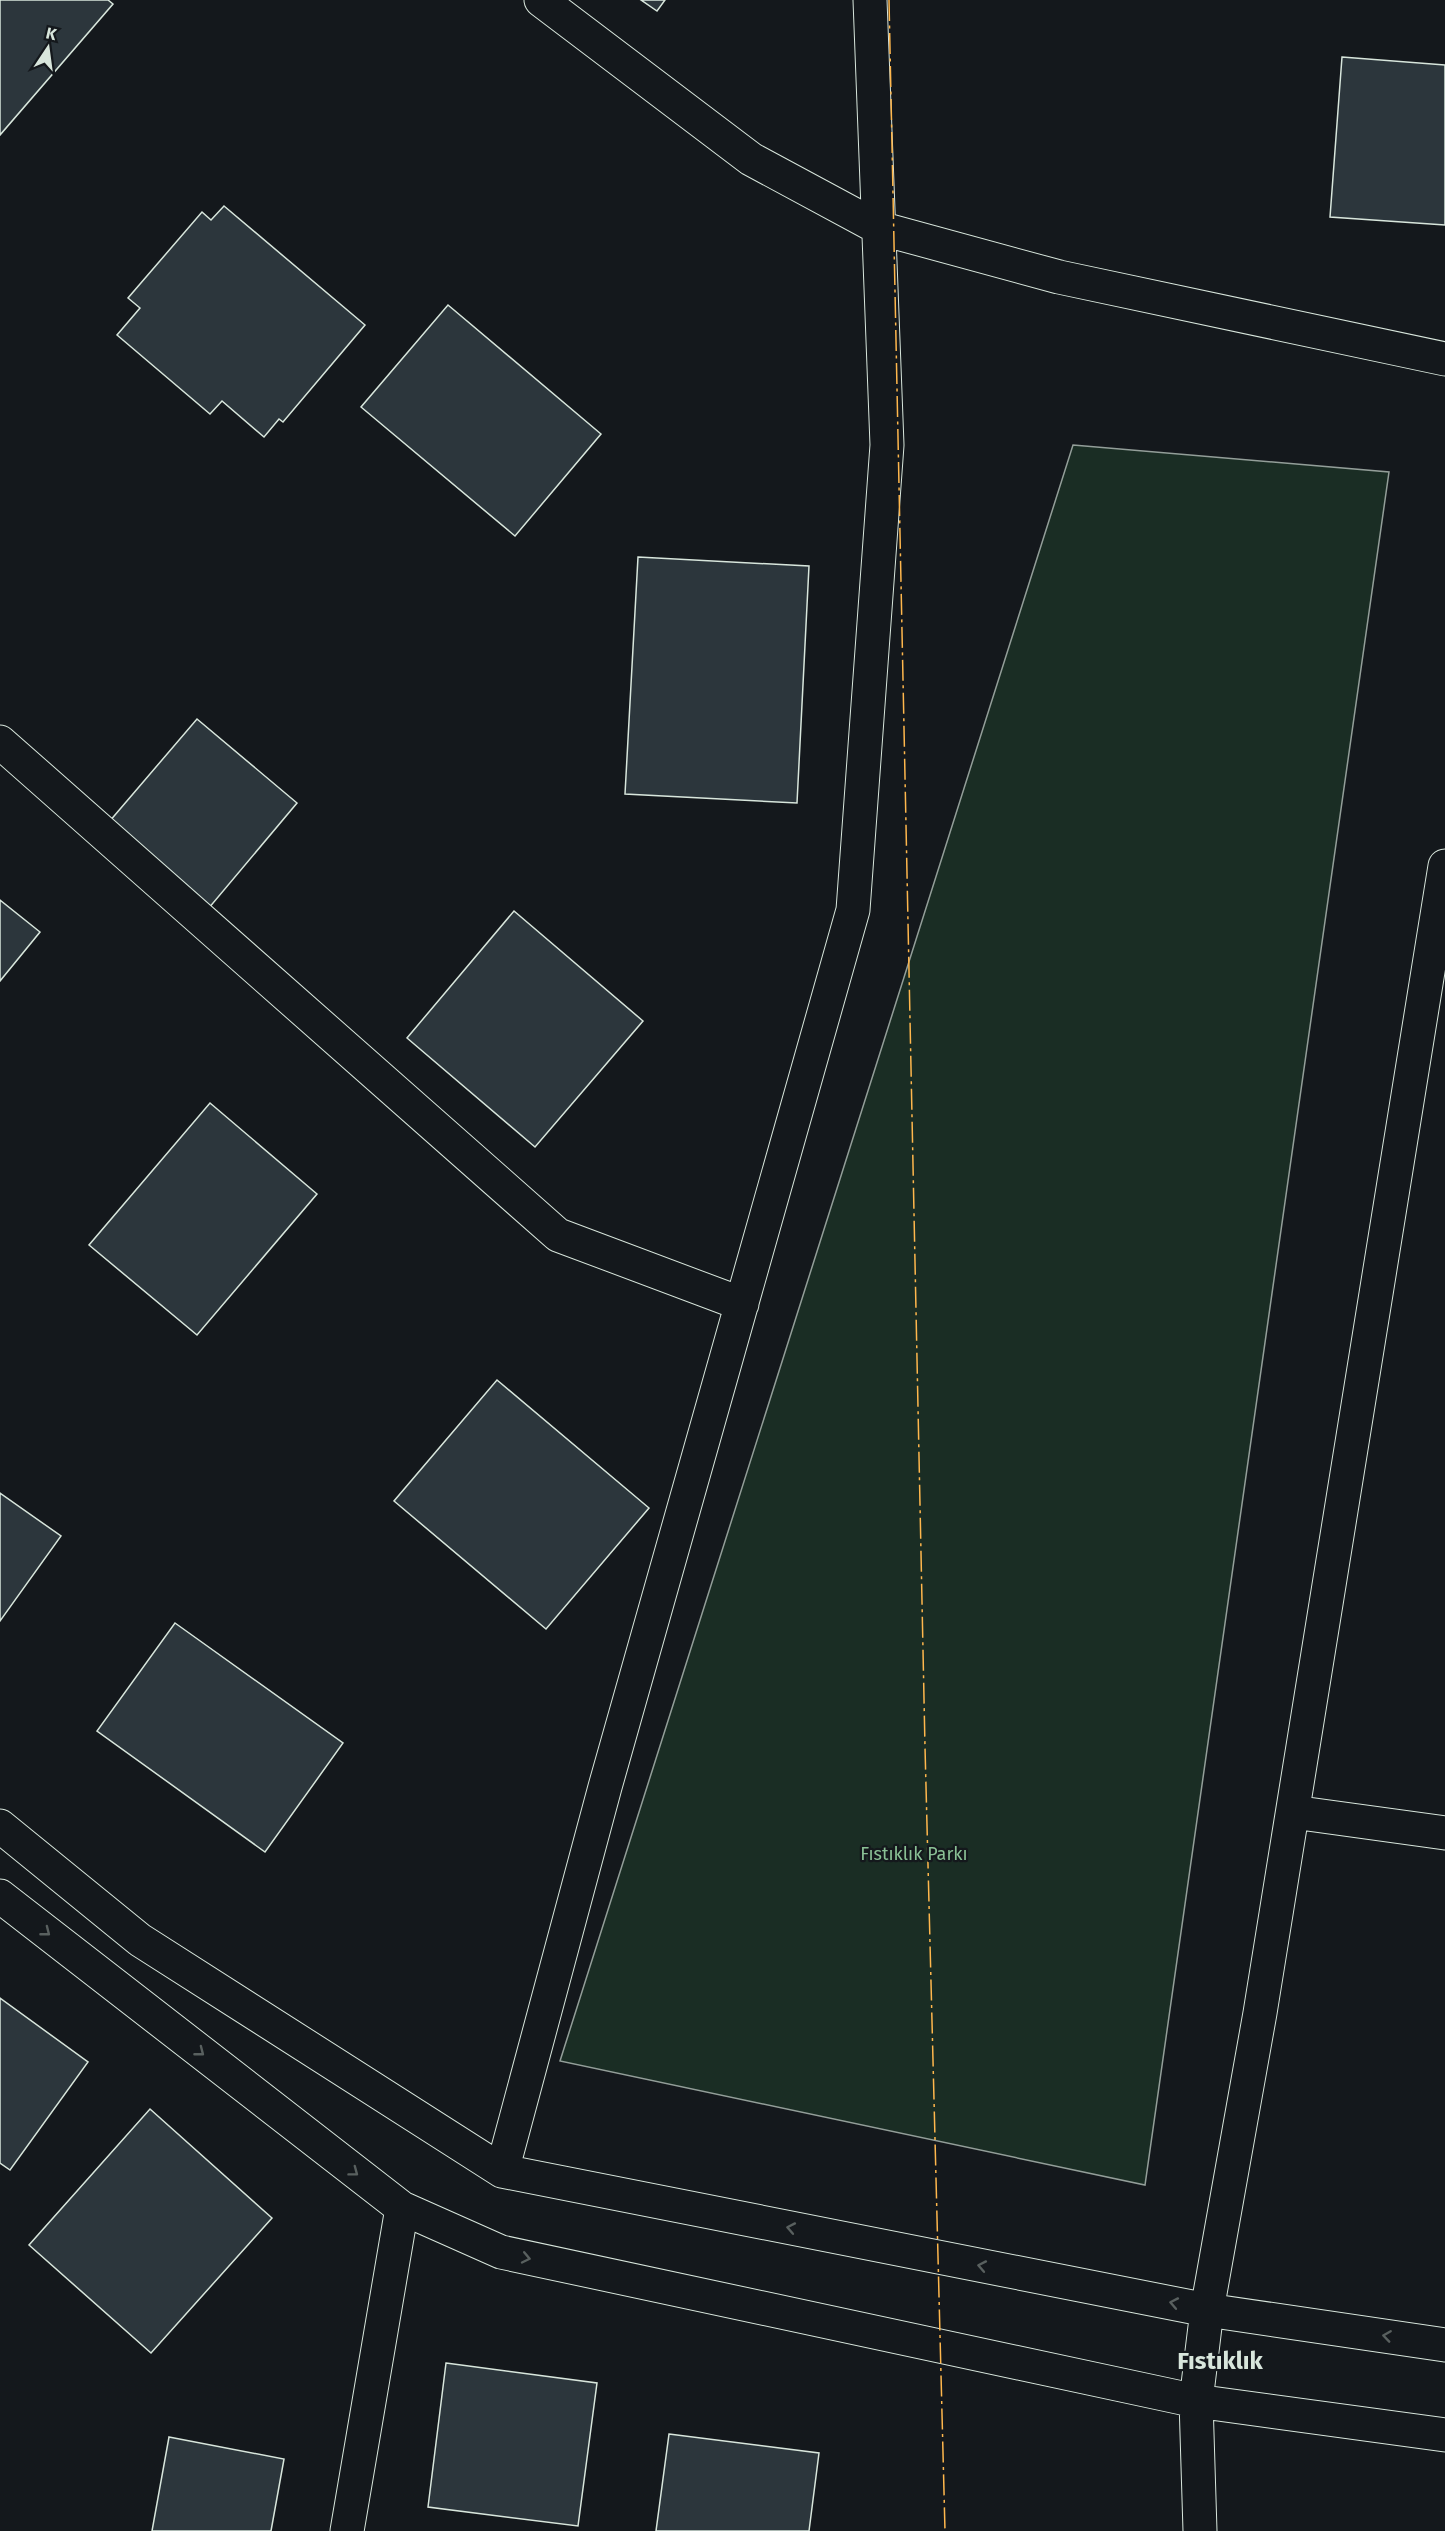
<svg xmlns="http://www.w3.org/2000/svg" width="1445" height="2531" font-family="'Fira Sans',sans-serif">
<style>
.green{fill:#1a2d24;stroke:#939e99;stroke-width:1.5}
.building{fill:#2c363c;stroke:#d8e6dc;stroke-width:1.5}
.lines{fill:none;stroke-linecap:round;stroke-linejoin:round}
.minor-casing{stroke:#d8e6dc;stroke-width:35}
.minor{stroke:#14181c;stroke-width:33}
.power{stroke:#ffb74d;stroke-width:1.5;stroke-dasharray:21 4.5 3 4.5;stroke-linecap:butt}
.oneway{stroke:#59605f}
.labels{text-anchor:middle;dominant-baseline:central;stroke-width:4.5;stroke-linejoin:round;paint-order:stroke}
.park-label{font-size:18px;fill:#8ac095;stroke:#14181c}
.district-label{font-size:24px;font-weight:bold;fill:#d8e6dc;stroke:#14181c}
</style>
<rect width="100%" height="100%" fill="#14181c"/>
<!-- green -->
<path class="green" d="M1073 445 1389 472 1145 2185 560 2061Z"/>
<!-- building -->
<path class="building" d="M0 0H108L113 4 0 135Z
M641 0H665L657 11Z
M1342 57 1445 65V225L1330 217Z
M224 206 365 325 283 422 279 419 264 437 222 401 210 414 117 335 140 308 128 298 202 212 211 220Z
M448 305 601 434 515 536 361 407Z
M638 557 809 566 797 803 625 794Z
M197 719 297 803 203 915 103 829Z
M0 900 40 932 0 981Z
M514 911 643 1021 535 1147 407 1038Z
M210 1103 317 1194 197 1335 89 1245Z
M497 1380 649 1508 546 1629 394 1501Z
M0 1493 61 1536 0 1621Z
M175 1623 343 1743 265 1852 97 1731Z
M0 1998 88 2062 10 2170 0 2163Z
M150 2109 272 2218 151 2353 29 2245Z
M446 2363 597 2383 578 2526 428 2507Z
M669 2434 819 2453 809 2531H656Z
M169 2437 284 2459 271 2531H152Z"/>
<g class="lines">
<!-- minor casing -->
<g class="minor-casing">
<path id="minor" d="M541 0 751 159 879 228 1059 277 1445 359
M0 742 558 1235 742 1304
M1293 1812 1445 1833
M0 1826 140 1940 502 2171 1207 2310 1445 2345
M0 1896 402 2208 501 2252 1196 2401 1445 2435
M502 2171 605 1787 853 910 887 445 870 0
M347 2531 402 2208
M1200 2531 1196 2401 1207 2310 1260 2013 1445 866"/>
</g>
<!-- minor -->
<use href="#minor" class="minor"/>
<!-- power -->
<path class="power" d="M889 0 925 1747 945 2531"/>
</g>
<!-- one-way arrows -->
<defs><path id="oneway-chevron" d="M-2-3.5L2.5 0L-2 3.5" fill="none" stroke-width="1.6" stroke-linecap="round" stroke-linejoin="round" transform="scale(1.5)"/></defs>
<g class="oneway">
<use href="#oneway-chevron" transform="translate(46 1932) rotate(38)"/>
<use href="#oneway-chevron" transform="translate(200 2052) rotate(38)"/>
<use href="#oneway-chevron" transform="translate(354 2172) rotate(37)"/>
<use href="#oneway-chevron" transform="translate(791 2228) rotate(-169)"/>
<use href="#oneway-chevron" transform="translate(526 2258) rotate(12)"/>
<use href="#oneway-chevron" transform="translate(982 2266) rotate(-169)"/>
<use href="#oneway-chevron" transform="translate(1174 2303) rotate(-169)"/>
<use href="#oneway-chevron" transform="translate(1387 2336) rotate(-172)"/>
</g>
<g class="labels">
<!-- park labels -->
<g class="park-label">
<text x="914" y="1854">Fıstıklık Parkı</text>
</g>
<!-- district labels -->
<g class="district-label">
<text x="1220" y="2361">Fıstıklık</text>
</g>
</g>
<!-- north arrow -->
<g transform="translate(48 48) rotate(13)" stroke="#14181c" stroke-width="4.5" paint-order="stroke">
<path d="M0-4.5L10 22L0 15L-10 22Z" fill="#d8e6dc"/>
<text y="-9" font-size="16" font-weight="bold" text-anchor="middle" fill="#d8e6dc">K</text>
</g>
</svg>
